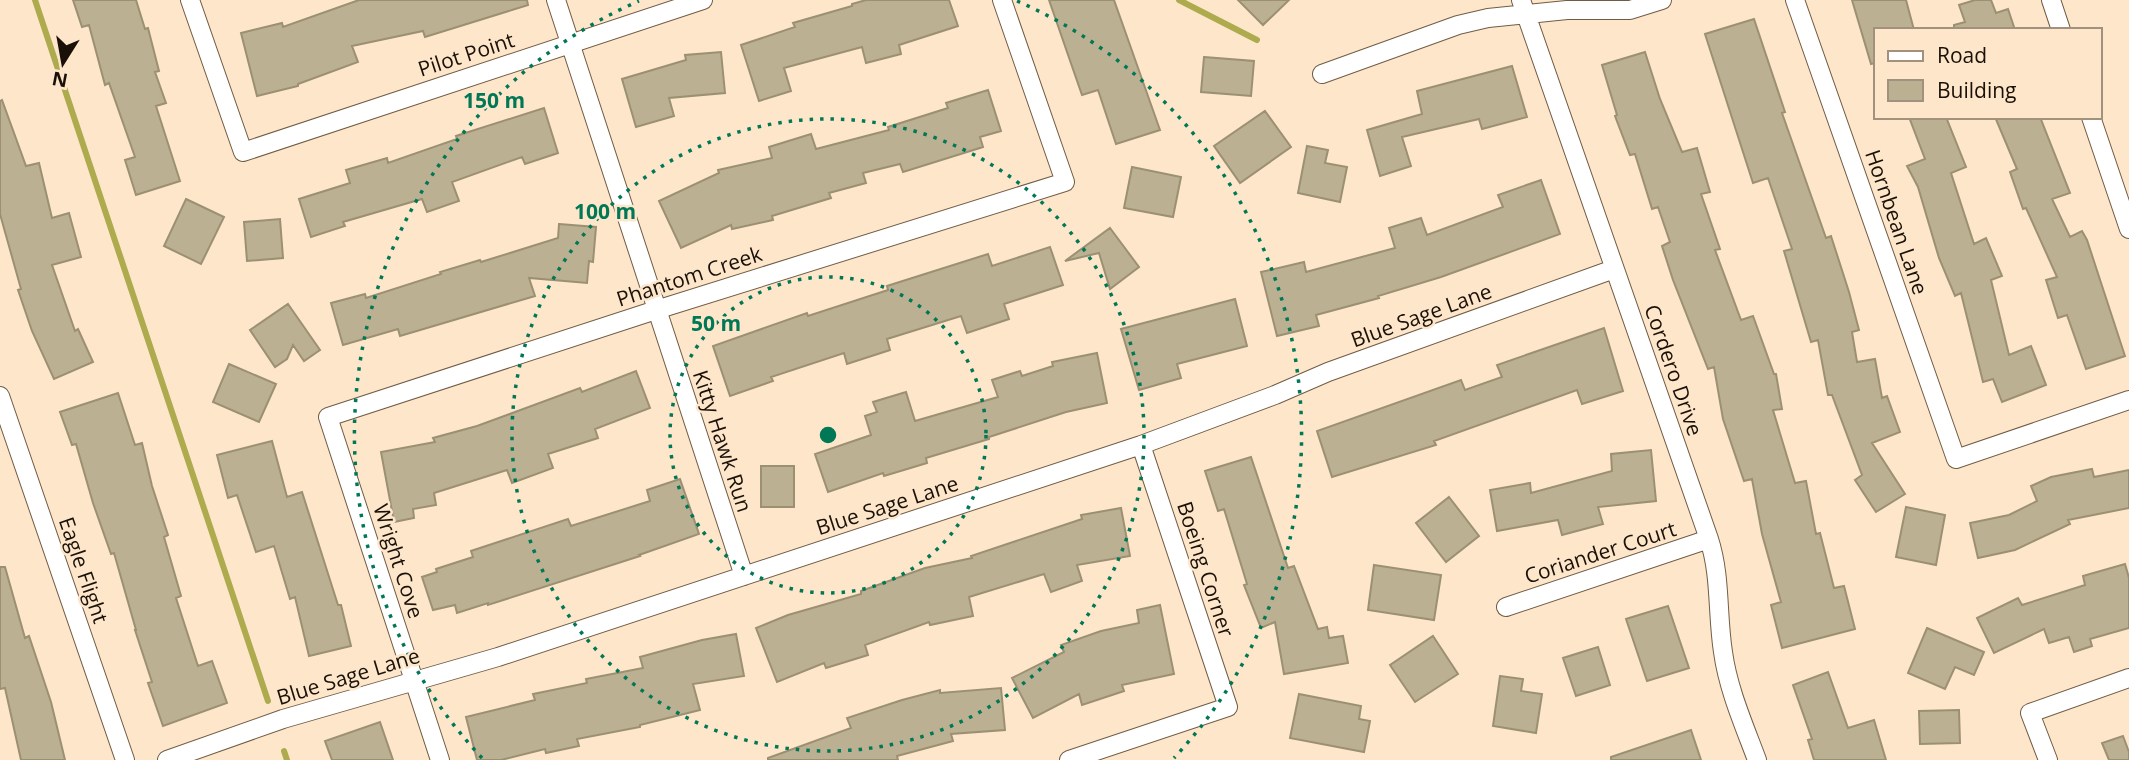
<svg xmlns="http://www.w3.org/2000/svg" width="2129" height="760" font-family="'Open Sans',sans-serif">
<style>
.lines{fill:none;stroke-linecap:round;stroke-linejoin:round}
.stream{stroke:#adab4e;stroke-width:6}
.building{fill:#bcb092;stroke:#9c9073;stroke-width:2}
.street-casing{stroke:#705c44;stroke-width:20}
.street{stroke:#fff;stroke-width:18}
.ring{fill:none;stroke:#007855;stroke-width:3.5;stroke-dasharray:3.5 7}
.labels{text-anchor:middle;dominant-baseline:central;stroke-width:5;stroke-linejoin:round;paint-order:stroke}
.street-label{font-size:21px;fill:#191108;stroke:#fee6cb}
.centre{fill:#007855;stroke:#fee6cb;stroke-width:3.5}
.ring-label{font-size:21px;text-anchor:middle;font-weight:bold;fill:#007855;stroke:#fee6cb;stroke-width:5;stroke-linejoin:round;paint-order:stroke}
</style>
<rect width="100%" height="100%" fill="#fee6cb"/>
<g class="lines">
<!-- stream -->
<path class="stream" d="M35 0 268 701
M1179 0 1257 40
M284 751 287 760"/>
</g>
<!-- building -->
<path class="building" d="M73 0H136L145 29 148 28 159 71 155 72 166 103 156 106 180 181 136 195 125 160 135 157 109 83 105 85 89 25 82 27Z
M359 0H527L528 5 425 37 423 31 352 46 358 62 298 84V86L257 96 241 33 282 23 283 27Z
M866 0H949L958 26 899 45 901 54 866 63 862 47 784 68 791 91 759 101 741 45 795 27 793 23 852 6V4Z
M1049 0H1114L1160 130 1116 144 1098 90 1082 95Z
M1238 0H1289L1263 25Z
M1852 0H1906L1914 30H1875V63L1871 64Z
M1975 0H1991L1996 13 2008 9 2015 30H1954V25L1965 22 1959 5Z
M1754 19 1785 112 1782 113 1826 238 1831 236 1849 292 1859 330 1852 332 1857 362 1875 359 1882 398 1887 396 1900 432 1872 443 1905 494 1876 512 1855 480 1862 475 1832 395H1828L1818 340 1811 342 1784 251 1792 249 1768 178 1753 183 1705 34Z
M721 52 725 93 669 98 674 116 636 127 622 79 686 60 685 55Z
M1645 52 1660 99 1682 152 1697 148 1710 192 1701 194 1720 249 1715 250 1741 320 1753 316 1774 374H1776L1782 409 1773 410 1795 483 1806 481 1816 534 1820 533 1834 588 1844 586 1855 629 1782 648 1771 605 1781 602 1762 534 1752 479 1744 481 1723 419 1714 367 1708 369 1673 280 1662 246 1670 242 1658 207 1652 209 1635 154 1630 155 1615 116 1617 115 1602 65Z
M1204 57 1254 61 1251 96 1201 92Z
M1512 66 1527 117 1482 129 1479 119 1402 137 1411 166 1380 176 1367 130 1422 114 1417 91Z
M988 90 1001 131 980 137 983 147 903 172 900 164 863 173 866 183 829 193 831 198 772 216 773 220 732 229 731 225 681 248 659 201 719 173 718 170 772 158 769 147 811 134 816 149 889 130 888 127 948 108 946 103Z
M2 100 26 166 39 163 52 218 69 213 81 257 52 265 75 331 78 329 93 362 54 379 32 331 18 290 21 289 0 214V101Z
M544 108 558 153 525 164 522 157 452 182 459 201 427 212 422 199 343 222 345 226 311 237 299 199 350 183 346 170 387 158 388 163 457 139 456 136Z
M1265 111 1291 147 1240 183 1214 146Z
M1909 117H1946L1966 167 1951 173 1974 244 1986 238 2002 276 1991 280 2009 355 2031 346 2046 385 2002 402 1993 379 1983 382 1961 293 1955 296 1939 258 1918 187 1907 166 1925 159Z
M1995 117H2040L2070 193 2052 199 2070 237 2082 231 2087 240 2125 356 2086 369 2067 315 2058 318 2046 280 2057 277 2026 208 2023 209 2010 172 2017 169Z
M1307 146 1328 150 1325 163 1347 167 1340 202 1298 193Z
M1132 167 1181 177 1173 217 1124 208Z
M1541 180 1560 234 1441 277 1378 296 1379 298 1316 315 1319 326 1277 336 1261 272 1304 262 1306 272 1395 248 1389 228 1421 218 1427 235 1503 207 1498 195Z
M186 199 224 217 201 264 164 246Z
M280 219 283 258 247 261 244 222Z
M559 224 596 227 593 262 589 261 587 283 529 278 535 296 400 336 398 329 343 345 331 303 365 294 366 298 441 274 440 272 480 260 481 262 558 238Z
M1110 228 1139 267 1110 289 1099 253 1065 261Z
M1050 247 1063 285 1004 304 1009 319 967 333 961 316 887 339 890 350 847 364 844 353 771 377 773 381 730 396 713 346 807 313 808 316 888 290 887 286 988 254 992 266Z
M1235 299 1247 346 1177 364 1181 378 1139 390 1121 329Z
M288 304 320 350 304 361 293 345 287 359 275 367 250 330Z
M1604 328 1623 391 1582 404 1577 390 1434 441 1436 445 1332 477 1317 431 1461 380 1465 390 1502 377 1497 365Z
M1097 353 1107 403 1066 412 989 437V439L926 458 927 463 884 476 883 473 828 492 815 454 871 435 865 416 877 412 873 402 906 392 915 421 998 397 992 380 1020 371 1022 376 1053 366 1052 362Z
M229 364 276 384 259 422 213 402Z
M636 371 650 408 595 429 598 438 548 454 553 468 512 483 507 470 434 493 436 505 413 509 414 518 394 522 381 452 435 442 433 438 477 426 580 388 582 392Z
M118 393 135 445 142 443 152 486 168 535 164 537 181 596 176 598 198 666 212 661 227 703 163 726 148 683 152 682 135 630H136L114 553 111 554 93 503 76 444 72 445 60 412Z
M272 441 287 497 302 492 338 605H341L351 646 309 656 295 597 290 599 274 546 256 552 237 495 228 498 217 455Z
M1651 450 1656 501 1598 507 1603 524 1562 535 1558 520 1497 531 1490 490 1530 483 1531 493 1612 471 1611 454Z
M1251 457 1288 568 1294 566 1318 629 1327 627 1329 638 1343 636 1348 663 1284 674 1275 622 1261 628 1244 585 1247 584 1224 509 1218 511 1205 471Z
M761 466H794V507H761Z
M2092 469 2094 477 2129 470V508L2068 520 2070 524 2015 550 1978 558 1970 523 2009 515 2037 501 2031 486 2051 477Z
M680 479 699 534 639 555 640 556 488 605V603L457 613 455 605 433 610 422 577 437 572 436 569 473 557 471 551 568 519 571 526 650 501 647 490Z
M1449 497 1479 536 1446 562 1416 523Z
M1906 507 1945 515 1936 565 1896 557Z
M1121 508 1130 556 1077 565 1082 581 1051 592 1044 574 969 597 973 616 930 625 929 622 865 645 868 655 826 668 824 663 777 682 756 628 788 615 861 594V591L925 568 972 558 971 556 1082 519 1081 515Z
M2125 564 2129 578V628L2090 639 2092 646 2074 652 2069 637 2049 643 2044 629 1994 653 1977 618 2018 598 2022 605 2085 585 2083 576Z
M1374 565 1441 575 1434 620 1368 610Z
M0 567H5L25 638 29 636 51 702 65 760H21L5 688 0 689Z
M1160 605 1174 674 1122 685 1124 691 1082 705 1079 694 1033 718 1012 678 1064 652 1061 645 1101 631 1139 623 1137 610Z
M1668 606 1689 668 1647 681 1626 619Z
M1927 628 1984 652 1974 675 1955 667 1945 689 1908 673Z
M736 634 744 676 693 684 700 710 640 725V727L577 739 579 746 546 753 545 749 501 760H477L466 717 535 700 533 694 587 683 586 679 643 668 640 657 702 640Z
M1433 636 1458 674 1415 702 1390 665Z
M1598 647 1610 685 1576 696 1563 658Z
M1828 672 1848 728 1874 720 1886 760H1814L1808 740 1812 739 1793 685Z
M1500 676 1523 679 1521 691 1542 694 1536 733 1493 726Z
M1001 688 1005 730 951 734 953 741 897 756 898 760H768V758L851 728 847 718 902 700 940 690V693Z
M1299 694 1361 706 1359 719 1370 721 1364 752 1290 738Z
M1959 710 1960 743 1920 744 1919 711Z
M380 722 393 760H332L325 741Z
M1691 730 1701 760H1611V757Z
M2123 736 2129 752V760H2109L2102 743Z"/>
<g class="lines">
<!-- street casing -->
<g class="street-casing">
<path id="street" d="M190 0 243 152 703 0
M556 0 744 576
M1521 0 1709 539C1721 576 1717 614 1723 652 1728 689 1744 725 1757 760
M1795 0 1956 459 2129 400
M2051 0 2061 30
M1322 74 1458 25 1488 18 1567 10H1630L1662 0
M2091 117 2129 229
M0 396 125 760
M1506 607 1709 539
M167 760 283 719 498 657 1141 445 1275 395 1328 372 1614 269
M440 760 328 417 656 310 1065 182 1002 0
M1069 760 1228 707 1141 445
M2048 760 2030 713 2129 678"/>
</g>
<!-- street -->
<use href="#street" class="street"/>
</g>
<!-- distance rings -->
<g class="ring">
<circle cx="828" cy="435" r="158"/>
<circle cx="828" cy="435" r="316"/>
<path d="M482 758A473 473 0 0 1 639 1M1017 1A473 473 0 0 1 1174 758"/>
</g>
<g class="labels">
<!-- street labels -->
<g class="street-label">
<text transform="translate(466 54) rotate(-18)">Pilot Point</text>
<text transform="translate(1897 222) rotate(71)">Hornbean Lane</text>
<text transform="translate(689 276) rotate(-18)">Phantom Creek</text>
<text transform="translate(1421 315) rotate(-20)">Blue Sage Lane</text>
<text transform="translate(1674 370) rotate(71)">Cordero Drive</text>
<text transform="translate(723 441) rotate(72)">Kitty Hawk Run</text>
<text transform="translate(887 505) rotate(-18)">Blue Sage Lane</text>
<text transform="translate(1600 552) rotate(-18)">Coriander Court</text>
<text transform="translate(399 561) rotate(72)">Wright Cove</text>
<text transform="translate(1206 569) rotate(72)">Boeing Corner</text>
<text transform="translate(84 570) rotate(71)">Eagle Flight</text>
<text transform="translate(348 676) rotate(-17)">Blue Sage Lane</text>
</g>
</g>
<circle cx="828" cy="435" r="10" class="centre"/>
<g class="ring-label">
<text x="494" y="108">150 m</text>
<text x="605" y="219">100 m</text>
<text x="716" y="331">50 m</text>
</g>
<!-- legend -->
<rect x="1874" y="28" width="228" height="91" fill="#fee6cb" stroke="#a2917d" stroke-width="2"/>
<rect x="1888" y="51" width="35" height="10" fill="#ffffff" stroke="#a2917d" stroke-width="2"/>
<text x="1937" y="63" font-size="21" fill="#191108">Road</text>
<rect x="1888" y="80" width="35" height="21" fill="#bcb092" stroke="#a2917d" stroke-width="2"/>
<text x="1937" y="98" font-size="21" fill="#191108">Building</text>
<!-- north arrow -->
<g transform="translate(63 63) rotate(191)" stroke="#fee6cb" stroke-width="5" paint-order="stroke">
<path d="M0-5L12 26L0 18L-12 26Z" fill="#191108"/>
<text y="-10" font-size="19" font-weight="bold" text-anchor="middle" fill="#191108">N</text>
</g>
</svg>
